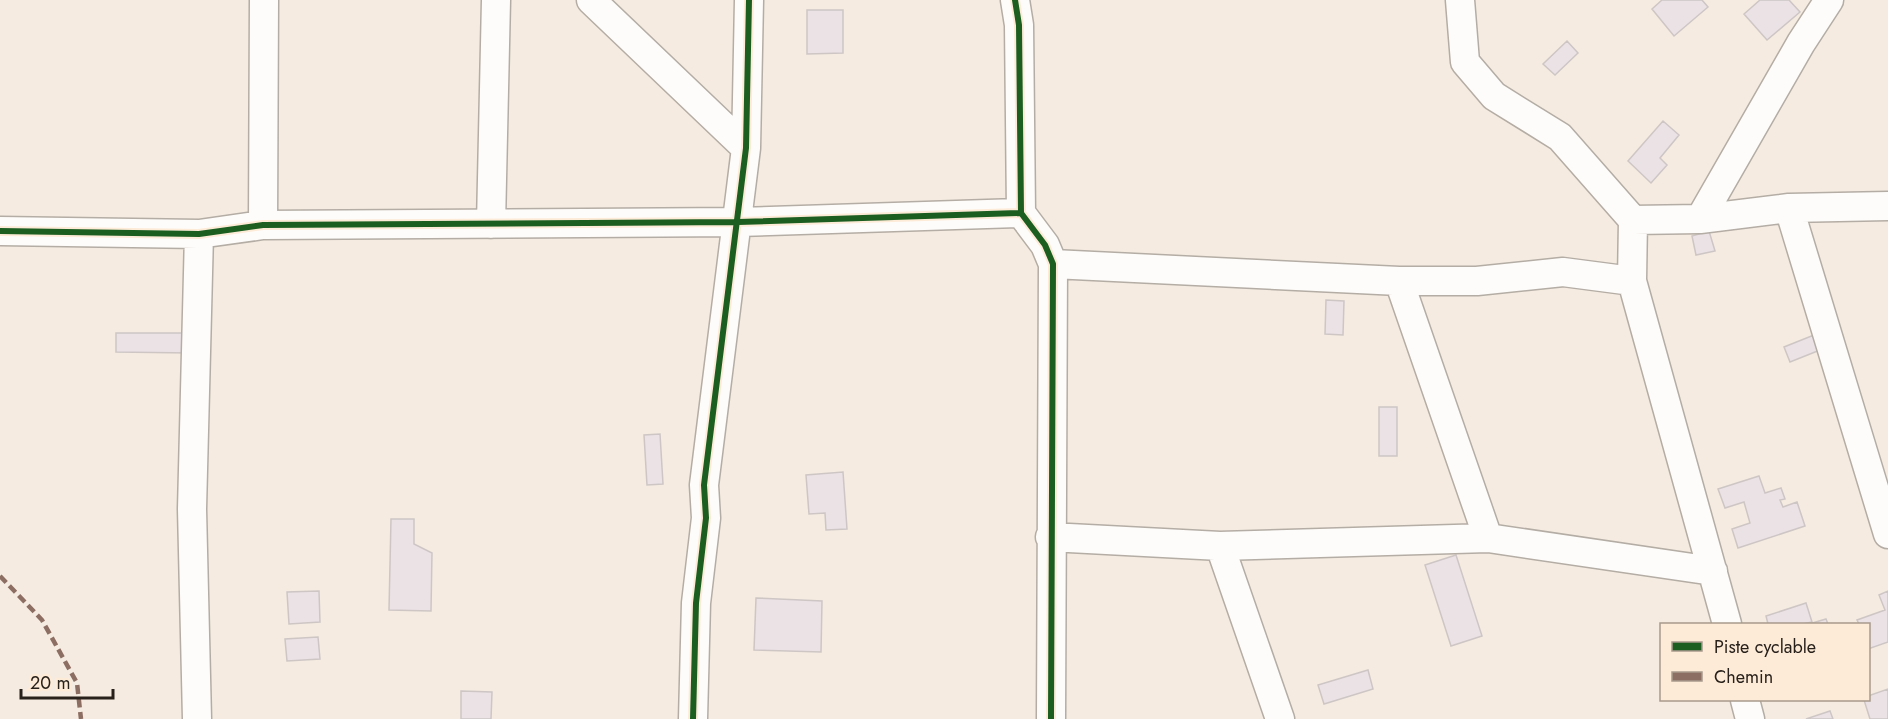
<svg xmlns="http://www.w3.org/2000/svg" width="1888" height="719" font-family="Jost,sans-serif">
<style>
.building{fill:#ebe2e6;stroke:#cdc6c5;stroke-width:1.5}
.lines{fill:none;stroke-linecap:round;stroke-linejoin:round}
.street-casing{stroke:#b4ada5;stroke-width:31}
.street{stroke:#fefcfa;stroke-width:28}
.quiet{stroke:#8d6e63;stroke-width:4.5;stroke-dasharray:9 4.5;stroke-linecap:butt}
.cycleway-casing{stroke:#fdebd8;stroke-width:10}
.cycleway{stroke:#1b5e20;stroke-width:6}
</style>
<rect width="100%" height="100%" fill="#f5ebe0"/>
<!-- building -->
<path class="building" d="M1662 0H1702L1708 7 1674 36 1652 9Z
M1760 0H1789L1800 12 1767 40 1744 14Z
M807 10H843V53L807 54Z
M1567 41 1578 53 1555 75 1543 64Z
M1663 121 1679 135 1660 158 1667 165 1651 183 1628 161Z
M1709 231 1715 251 1696 255 1692 236Z
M1326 300 1344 301 1343 335 1325 334Z
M116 333H190V353L116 352Z
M1814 335 1820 350 1790 362 1784 347Z
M1379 407H1397V456H1379Z
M660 434 663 484 647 485 644 435Z
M843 472 847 529 826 530 825 513 809 514 806 475Z
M1759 476 1765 493 1781 488 1785 499 1780 500 1783 507 1797 502 1805 526 1738 548 1732 529 1750 523 1744 502 1725 508 1718 489Z
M391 519H414V544L432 553 431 611 389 610Z
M1456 555 1482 636 1451 646 1425 565Z
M319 591 320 622 289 624 287 592Z
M1888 591V642L1868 649V624H1859L1857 620 1885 610 1879 595Z
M756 598 822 601 821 652 754 650Z
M1806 603 1812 622 1802 624H1768L1766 616Z
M1826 619 1828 624H1809Z
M318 637 320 659 287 661 285 639Z
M1368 670 1373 689 1324 704 1318 685Z
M1888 689V719H1870L1864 700H1868V696Z
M461 691 492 692 491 719H461Z
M1830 711 1833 719H1806Z"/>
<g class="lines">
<!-- street casing -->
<g class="street-casing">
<path id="street" d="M591 0 746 148
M1015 0 1019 25 1021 213 1045 245 1053 264 1051 719
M1460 0 1465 62 1494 96 1560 137 1633 220
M1789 208 1888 534
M1700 219 1801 43 1829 0
M491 224 496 0
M263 225 264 0
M0 231 199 234 263 225 738 222 1021 213
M1053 264 1399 281H1477L1563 272 1632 281
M1399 281 1488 538
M1050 537 1220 546 1488 538 1713 571
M1220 546 1280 719
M1727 624 1632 281 1633 220 1700 219 1789 208 1888 206
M1745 700 1750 719
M197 719 192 509 199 234
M693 719 696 603 706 518 704 485 746 148 749 0"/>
</g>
<!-- street -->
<use href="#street" class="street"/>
<!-- quiet -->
<path class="quiet" d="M0 576 42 620 77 683 81 719"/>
<!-- cycleway casing -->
<g class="cycleway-casing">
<path id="cycleway" d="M1015 0 1019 25 1021 213 1045 245 1053 264 1051 719
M0 231 199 234 263 225 738 222 1021 213
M693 719 696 603 706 518 704 485 746 148 749 0"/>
</g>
<!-- cycleway -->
<use href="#cycleway" class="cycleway"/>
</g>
<!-- legend -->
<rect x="1660" y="623" width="210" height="78" fill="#fdebd8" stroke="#a89a8c" stroke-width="1.5"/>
<rect x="1672" y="642" width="30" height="9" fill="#1b5e20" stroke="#a89a8c" stroke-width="1.5"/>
<text x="1714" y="653" font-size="18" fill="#28211b">Piste cyclable</text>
<rect x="1672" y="672" width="30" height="9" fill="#8d6e63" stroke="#a89a8c" stroke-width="1.5"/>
<text x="1714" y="683" font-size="18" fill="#28211b">Chemin</text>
<!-- scale -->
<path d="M21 689v9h92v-9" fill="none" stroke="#28211b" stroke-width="3"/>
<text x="30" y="689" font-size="18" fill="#28211b" stroke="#fdebd8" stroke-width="4.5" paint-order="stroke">20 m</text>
</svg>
